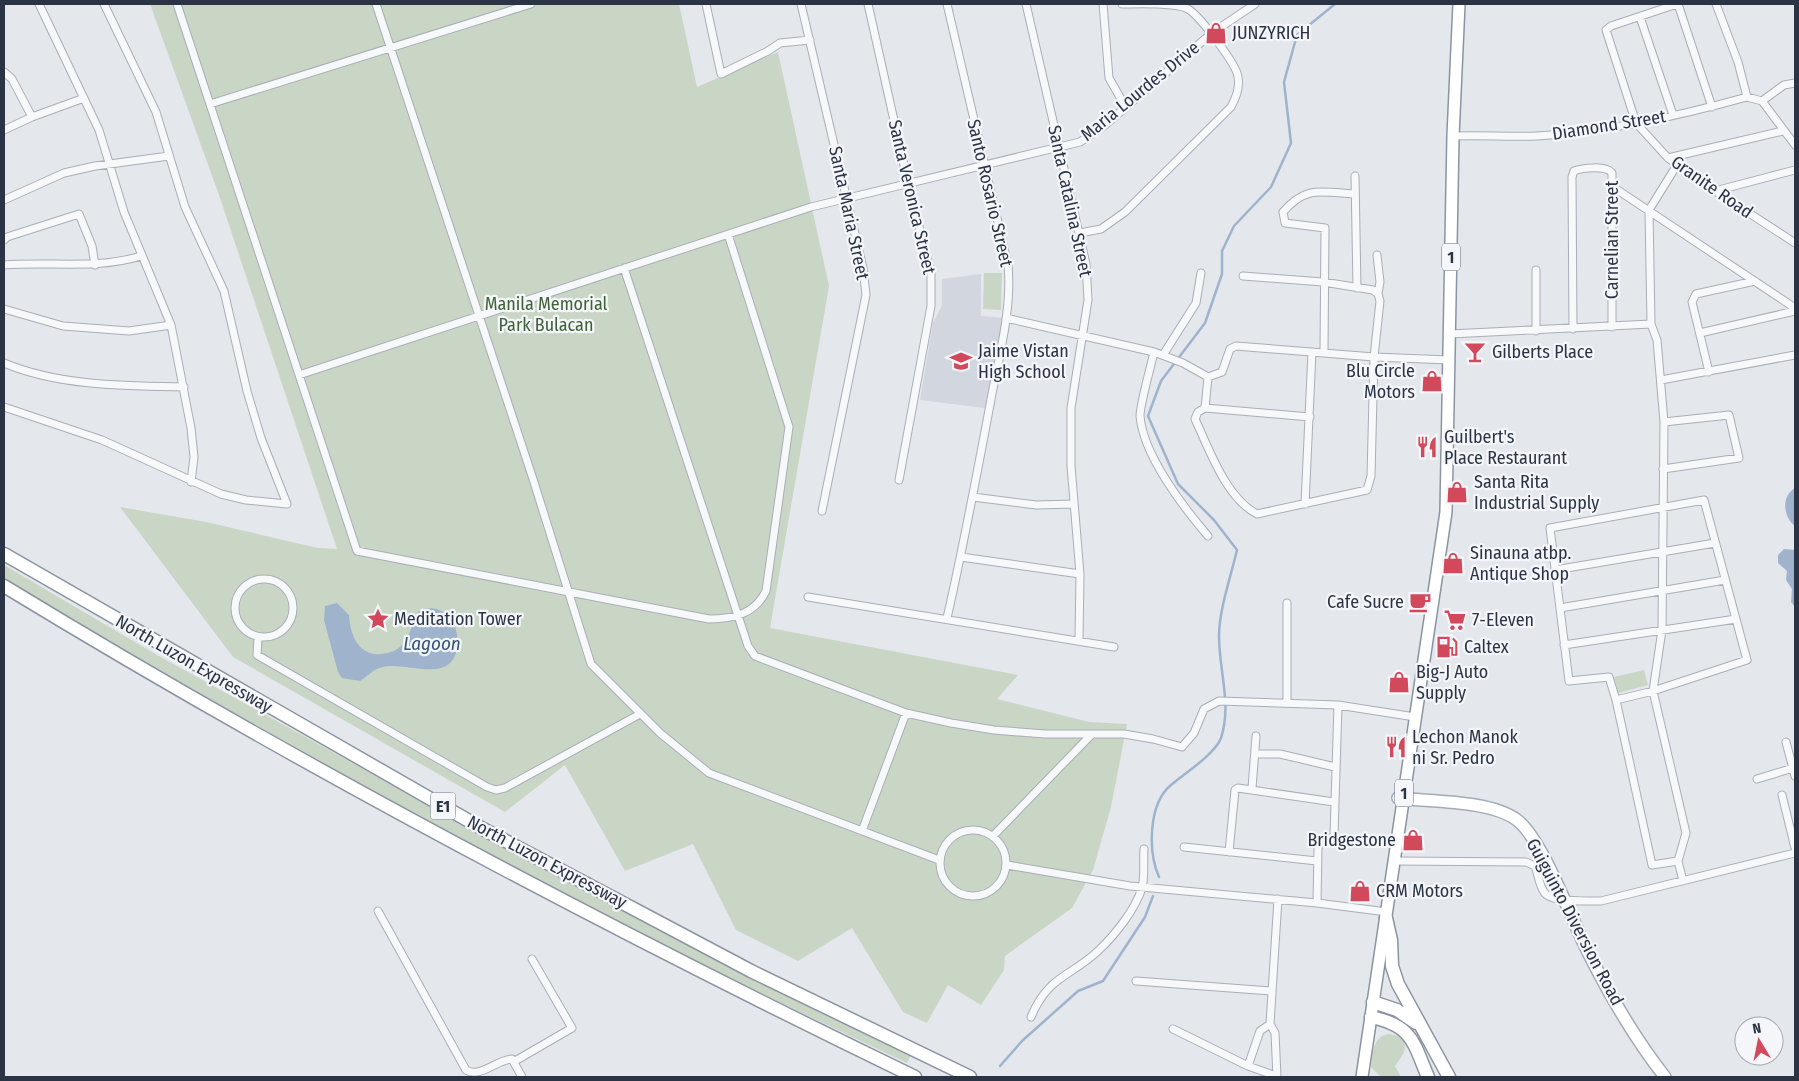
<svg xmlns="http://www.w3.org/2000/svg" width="1799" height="1081" font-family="'Fira Sans Condensed',sans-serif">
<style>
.built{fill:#d2d6de}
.green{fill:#c9d6c5}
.water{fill:#9fb4cc}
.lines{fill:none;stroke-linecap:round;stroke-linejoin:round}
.stream{stroke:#9fb4cc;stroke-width:2.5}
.minor-casing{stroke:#a9aeb7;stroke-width:9}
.primary-casing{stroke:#a3abb8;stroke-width:14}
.trunk-casing{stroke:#8b94a3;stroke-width:14}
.motorway-casing{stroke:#8b94a3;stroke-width:15}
.minor{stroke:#f7f8fa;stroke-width:7}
.primary{stroke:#fff;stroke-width:11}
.trunk{stroke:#fff;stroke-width:11}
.motorway{stroke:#fff;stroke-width:12}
.labels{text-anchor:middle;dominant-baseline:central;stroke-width:4.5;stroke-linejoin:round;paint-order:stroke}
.shield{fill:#f4f6f9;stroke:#676e7b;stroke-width:1}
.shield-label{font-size:16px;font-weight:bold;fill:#2b3445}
.poi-label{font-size:18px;fill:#2b3445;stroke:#f4f6f9;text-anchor:start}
.street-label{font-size:18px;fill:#2b3445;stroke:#f4f6f9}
.park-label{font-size:18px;fill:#3f6138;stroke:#f4f6f9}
.water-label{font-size:19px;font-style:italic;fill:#34527a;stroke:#f4f6f9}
</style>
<rect width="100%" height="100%" fill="#e4e7ec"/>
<!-- built -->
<path class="built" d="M981 274V316L1005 318 985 408 920 400 933 323 942 306V279Z"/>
<!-- green -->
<path class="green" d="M150 4H679L697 87 778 52 829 286 770 628 1018 675 997 699 1089 722 1127 724 1111 807 1093 870 1072 908 1005 956 1004 970 981 1005 948 985 927 1023 903 1012 852 928 798 961 736 930 693 844 625 871 565 765 505 812 233 657 120 507 206 522 318 548 337 549 219 195Z
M984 273H1002L1001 310 983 309Z
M4 565 157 655 496 842 911 1055 907 1063 683 956 530 878 316 760 4 579Z
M1644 670 1648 685 1618 693 1614 677Z
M1389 1034 1402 1037C1409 1049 1402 1056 1395 1066L1401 1077H1381L1371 1067C1373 1054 1372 1036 1389 1034Z"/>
<!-- water -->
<path class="water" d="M1795 488V526C1783 517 1781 496 1795 488Z
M1784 549 1795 550V607L1791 602 1792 589 1786 580 1787 571 1778 563V555Z
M337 603 349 615C350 634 358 656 381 654 389 653 397 651 402 645 412 635 411 621 419 611 449 597 469 640 451 662 437 678 401 662 383 667 373 669 368 676 360 681L342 678 338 672 324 620 325 606Z"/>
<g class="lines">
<!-- stream -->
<path class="stream" d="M1159 877C1148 852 1148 804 1171 785 1184 774 1215 754 1221 738 1232 704 1219 671 1219 636 1219 610 1231 576 1237 550L1214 520 1178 484 1148 416 1161 381 1205 323 1222 274V251L1234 226 1271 187 1291 143 1284 82 1297 35 1335 4
M1000 1066 1022 1041 1078 991 1103 981 1145 917 1153 896"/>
<!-- minor casing -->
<g class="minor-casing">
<path id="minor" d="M39 4 99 130 124 212 171 325 191 428 194 457 191 482
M177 4 357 551 709 619C733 619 755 614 766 591L789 427 728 234
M376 4 533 479 591 664 660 733 709 773 939 860
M706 4 721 74 768 51 780 43 810 40
M801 4 863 268 866 295 822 511
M868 4 908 183 931 274V306L899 480
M1026 4 1086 264 1088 300 1071 408V466L1080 574 1079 640
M1103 4 1109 78 1125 106
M1677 4 1611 26 1606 30 1636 123 1668 158 1692 176 1795 243
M1678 4 1712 107
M1716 4 1738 62 1747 97
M1640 17 1673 115
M4 72 12 79 32 117
M1762 101 1795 145
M1762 101 1784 85 1795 83
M210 104 531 4
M4 130 32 117 84 98
M1453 136C1481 135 1509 137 1537 136 1608 132 1679 116 1747 97L1762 101
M1668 158 1783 131
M1355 176 1357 288
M1613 187 1795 308
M1715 191 1795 170
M4 200 64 173 95 166 169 156
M1649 210 1651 324 1657 340 1664 422 1662 630 1653 691 1686 833 1678 861 1683 881
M1649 210 1677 165
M1080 233 1101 229 1125 212 1231 107C1236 97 1240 88 1238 77 1237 65 1200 16 1188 9 1175 2 1138 4 1122 4
M4 240 7 237 79 214 92 246 95 265
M1377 255 1380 282 1378 294
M4 265C50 261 96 270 141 256
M624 268 748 646 755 656 906 713 951 723 994 730 1045 734H1124L1153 739 1182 747 1194 733 1204 709 1219 701 1338 705 1415 717
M1536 270V331
M1243 276 1323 282 1373 290 1378 294 1380 301 1374 357 1371 476 1367 490 1257 514C1226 498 1209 449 1195 419L1198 412 1205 408 1310 417
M4 309 63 326 129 331 171 325
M1006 318 1154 352 1183 363 1208 377 1222 372 1230 349 1236 346 1374 357 1449 360
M1573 329 1572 177 1574 171C1582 168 1606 165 1612 173V327
M1700 333 1795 311
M1450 334 1651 324
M1154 352C1151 366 1140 404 1140 416 1143 455 1184 508 1208 536
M1324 352 1325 228 1285 223 1283 212C1306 185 1322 192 1354 194
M1163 355 1196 303 1201 273
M4 363C58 386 126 386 184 387
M1709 372 1692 302 1696 294 1755 281
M299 375 811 207 1080 142 1105 125 1212 33 1255 4
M1661 380 1795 355
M4 407 102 440 221 494 246 500 287 504 261 438 247 391 224 291 185 207 156 112 104 4
M1205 408 1208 377
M1663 469 1739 458 1729 415 1664 422
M973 497 1036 505 1074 504
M1305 504 1312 352
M961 557 1080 574
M1555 570 1715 543
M235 608a29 29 0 1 1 58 0a29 29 0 1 1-58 0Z
M808 597 1114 647
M1560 608 1725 580
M947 618C964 544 978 469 992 394 1000 352 1012 308 1008 265L947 4
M258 637 257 655 487 787 496 790 505 788 640 714
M1564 645 1736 619
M1616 700 1653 691 1747 660 1704 500 1550 528 1569 681 1609 677 1616 700 1652 865 1678 861
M1287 702V603
M1786 742 1795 776
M1255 754H1280L1335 767
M1757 779 1793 768
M1252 788 1256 736
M1782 795 1795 848
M940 863a33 33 0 1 1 66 0a33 33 0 1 1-66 0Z
M862 831 906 713
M993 836 1091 735
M1184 847 1317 861
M1229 852 1235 790 1238 788 1334 802
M1394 861 1526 862 1535 866C1538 873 1539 885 1544 892 1551 903 1588 901 1601 901L1795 853
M1007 865 1130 886 1317 903 1387 912
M1317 903 1318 848 1321 842 1330 840 1334 835 1338 705
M378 911 466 1070C479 1079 498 1059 512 1059L522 1077
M1136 981 1271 991
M1031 1017C1048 976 1070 977 1098 951 1115 935 1135 910 1142 888 1145 877 1143 861 1144 849
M1173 1029 1248 1066 1276 1076
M515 1061 572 1028 532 959
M1248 1066 1260 1031 1270 1024
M1277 1077 1275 1033 1270 1024 1278 899"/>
</g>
<!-- primary casing -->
<g class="primary-casing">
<path id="primary" d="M1398 798C1431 802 1490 800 1517 820 1543 840 1571 919 1587 950 1609 994 1635 1039 1665 1077"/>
</g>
<!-- trunk casing -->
<g class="trunk-casing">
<path id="trunk" d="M1362 1077 1446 512 1453 136 1459 4"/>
</g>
<!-- motorway casing -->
<g class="motorway-casing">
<path id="motorway" d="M4 554 483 829 751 971 970 1077
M4 586C298 765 605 927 915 1077
M1386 918 1391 940 1392 966 1398 984 1449 1077
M1373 1002 1397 1010 1416 1023
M1371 1017C1413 1026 1413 1042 1428 1077"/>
</g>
<!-- minor -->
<use href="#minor" class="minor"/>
<!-- primary -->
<use href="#primary" class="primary"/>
<!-- trunk -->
<use href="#trunk" class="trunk"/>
<!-- motorway -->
<use href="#motorway" class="motorway"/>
</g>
<!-- icons -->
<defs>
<g id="shop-bare" transform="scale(1.725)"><path d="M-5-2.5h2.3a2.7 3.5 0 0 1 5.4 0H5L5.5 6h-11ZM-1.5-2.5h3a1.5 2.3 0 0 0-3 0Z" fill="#d1495b" stroke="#f4f6f9" stroke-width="2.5" paint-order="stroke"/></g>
<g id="bar-bare" transform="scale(1.725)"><path d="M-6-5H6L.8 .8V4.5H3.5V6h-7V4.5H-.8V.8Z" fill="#d1495b" stroke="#f4f6f9" stroke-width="2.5" paint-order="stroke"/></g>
<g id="school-bare" transform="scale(1.725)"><path d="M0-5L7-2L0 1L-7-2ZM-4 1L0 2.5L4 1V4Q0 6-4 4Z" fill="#d1495b" stroke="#f4f6f9" stroke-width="2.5" paint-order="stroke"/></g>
<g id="restaurant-bare" transform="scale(1.725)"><path d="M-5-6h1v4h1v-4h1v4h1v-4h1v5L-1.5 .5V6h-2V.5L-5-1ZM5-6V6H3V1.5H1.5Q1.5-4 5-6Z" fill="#d1495b" stroke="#f4f6f9" stroke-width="2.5" paint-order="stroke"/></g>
<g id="cafe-bare" transform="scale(1.725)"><path d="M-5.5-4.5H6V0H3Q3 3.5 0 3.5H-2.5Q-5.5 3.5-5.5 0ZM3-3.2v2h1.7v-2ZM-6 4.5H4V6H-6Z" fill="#d1495b" stroke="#f4f6f9" stroke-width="2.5" paint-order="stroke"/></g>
<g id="sight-bare" transform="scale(1.725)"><path d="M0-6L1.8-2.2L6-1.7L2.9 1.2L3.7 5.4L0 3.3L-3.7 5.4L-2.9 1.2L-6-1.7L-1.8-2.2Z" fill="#d1495b" stroke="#f4f6f9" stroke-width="2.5" paint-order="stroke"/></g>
<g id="supermarket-bare" transform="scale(1.725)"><path d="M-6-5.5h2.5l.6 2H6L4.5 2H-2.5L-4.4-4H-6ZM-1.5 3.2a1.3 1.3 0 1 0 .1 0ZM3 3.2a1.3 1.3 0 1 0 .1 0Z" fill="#d1495b" stroke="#f4f6f9" stroke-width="2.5" paint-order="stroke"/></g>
<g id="fuel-bare" transform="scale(1.725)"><path d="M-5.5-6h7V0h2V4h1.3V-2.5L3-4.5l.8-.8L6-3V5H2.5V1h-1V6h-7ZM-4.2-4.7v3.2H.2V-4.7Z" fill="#d1495b" stroke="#f4f6f9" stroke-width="2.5" paint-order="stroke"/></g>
</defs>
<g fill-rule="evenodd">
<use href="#shop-bare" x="1216" y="33"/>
<use href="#bar-bare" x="1475" y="352"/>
<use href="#school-bare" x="961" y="361"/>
<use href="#shop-bare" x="1432" y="381"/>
<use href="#restaurant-bare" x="1427" y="447"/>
<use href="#shop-bare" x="1457" y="492"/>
<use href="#shop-bare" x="1453" y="563"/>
<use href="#cafe-bare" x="1420" y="602"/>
<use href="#sight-bare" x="378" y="619"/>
<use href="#supermarket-bare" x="1455" y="620"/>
<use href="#fuel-bare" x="1447" y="647"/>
<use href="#shop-bare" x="1399" y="682"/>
<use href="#restaurant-bare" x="1396" y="747"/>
<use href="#shop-bare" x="1413" y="840"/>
<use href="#shop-bare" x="1360" y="891"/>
</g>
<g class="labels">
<!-- shield labels -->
<g class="shield">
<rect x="1442" y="243.5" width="18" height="27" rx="4"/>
<rect x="1395" y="779.5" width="18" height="27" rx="4"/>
<rect x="430.5" y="792.5" width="25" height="27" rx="4"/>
</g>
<g class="shield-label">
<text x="1451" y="257">1</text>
<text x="1404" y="793">1</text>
<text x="443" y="806">E1</text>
</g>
<!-- poi labels -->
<g class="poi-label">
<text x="1232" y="33">JUNZYRICH</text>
<text x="978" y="351">Jaime Vistan<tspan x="978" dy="21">High School</tspan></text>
<text x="1492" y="352">Gilberts Place</text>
<text x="1415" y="371" text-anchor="end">Blu Circle<tspan x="1415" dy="21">Motors</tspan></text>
<text x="1444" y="437">Guilbert's<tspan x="1444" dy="21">Place Restaurant</tspan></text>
<text x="1474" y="482">Santa Rita<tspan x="1474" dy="21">Industrial Supply</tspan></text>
<text x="1470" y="553">Sinauna atbp.<tspan x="1470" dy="21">Antique Shop</tspan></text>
<text x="1404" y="602" text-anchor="end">Cafe Sucre</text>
<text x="394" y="619">Meditation Tower</text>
<text x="1472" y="620">7-Eleven</text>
<text x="1464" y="647">Caltex</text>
<text x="1416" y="672">Big-J Auto<tspan x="1416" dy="21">Supply</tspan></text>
<text x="1412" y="737">Lechon Manok<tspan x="1412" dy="21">ni Sr. Pedro</tspan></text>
<text x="1396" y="840" text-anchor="end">Bridgestone</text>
<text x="1376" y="891">CRM Motors</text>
</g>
<!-- street labels -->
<g class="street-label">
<text transform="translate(1140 91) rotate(-39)">Maria Lourdes Drive</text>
<text transform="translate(1609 125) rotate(-9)">Diamond Street</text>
<text transform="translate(1712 187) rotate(35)">Granite Road</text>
<text transform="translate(990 193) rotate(77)">Santo Rosario Street</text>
<text transform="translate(912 197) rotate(77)">Santa Veronica Street</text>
<text transform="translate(1070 201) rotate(78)">Santa Catalina Street</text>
<text transform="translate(849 213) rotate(78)">Santa Maria Street</text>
<text transform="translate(1612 240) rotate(-90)">Carnelian Street</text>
<text transform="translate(194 664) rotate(30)">North Luzon Expressway</text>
<text transform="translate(547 862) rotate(28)">North Luzon Expressway</text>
<text transform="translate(1575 922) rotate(62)">Guiguinto Diversion Road</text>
</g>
<!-- park labels -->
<g class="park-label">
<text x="546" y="304">Manila Memorial<tspan x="546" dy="21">Park Bulacan</tspan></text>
</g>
<!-- water labels -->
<g class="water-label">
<text x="432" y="643">Lagoon</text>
</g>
</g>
<!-- border -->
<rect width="1799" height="1081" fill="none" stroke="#2b3445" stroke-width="10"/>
<!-- north arrow -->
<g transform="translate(1759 1041) rotate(350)"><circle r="24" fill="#f4f6f9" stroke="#a4a8b1"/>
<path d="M0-4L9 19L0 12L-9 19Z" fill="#d1495b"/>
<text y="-8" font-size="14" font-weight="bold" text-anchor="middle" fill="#2b3445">N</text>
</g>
</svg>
